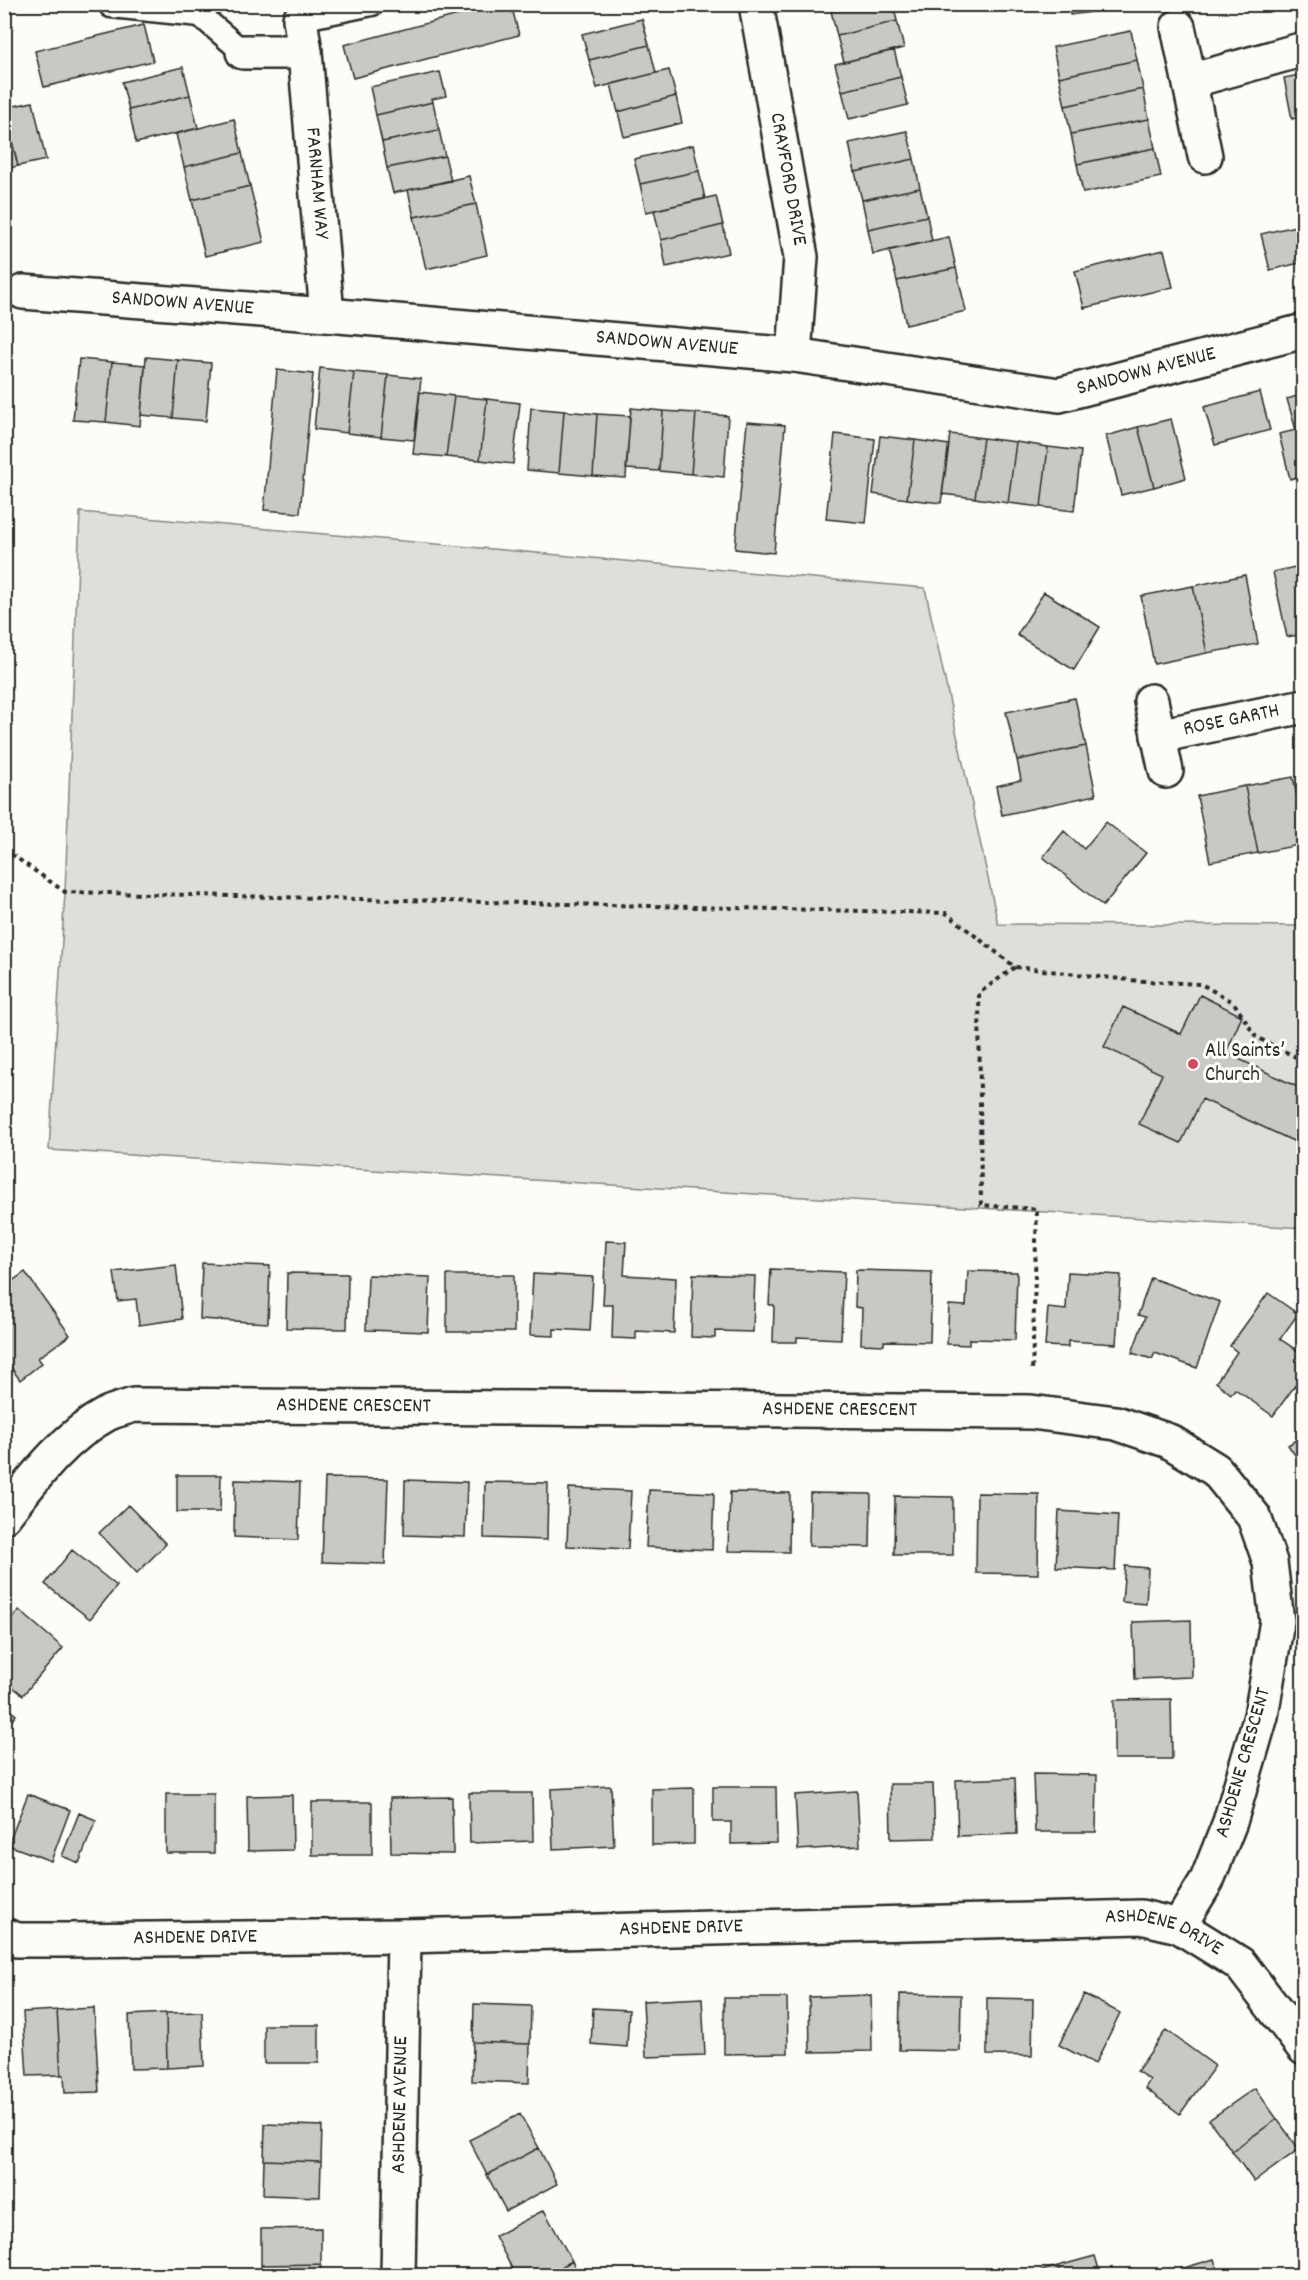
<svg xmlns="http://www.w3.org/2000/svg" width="1308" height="2280" font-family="Dekko,sans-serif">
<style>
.green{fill:#dfdeda;stroke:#858482;stroke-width:1.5}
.building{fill:#c9c8c4;stroke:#2b2b2b;stroke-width:1.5}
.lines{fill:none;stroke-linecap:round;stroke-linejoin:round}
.lane-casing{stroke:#2b2b2b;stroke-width:27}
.street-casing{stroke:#2b2b2b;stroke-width:38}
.path{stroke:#2b2b2b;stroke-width:4;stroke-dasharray:4.5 4.5;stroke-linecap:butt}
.lane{stroke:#fdfcf7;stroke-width:22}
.street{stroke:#fdfcf7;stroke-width:33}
.poi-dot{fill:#d1495b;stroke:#fdfcf7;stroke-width:2}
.labels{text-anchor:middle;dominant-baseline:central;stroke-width:6;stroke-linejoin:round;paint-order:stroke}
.street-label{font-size:21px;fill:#2b2b2b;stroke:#fdfcf7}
.poi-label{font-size:21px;fill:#2b2b2b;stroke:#fdfcf7;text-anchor:start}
</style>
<rect width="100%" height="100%" fill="#fdfcf7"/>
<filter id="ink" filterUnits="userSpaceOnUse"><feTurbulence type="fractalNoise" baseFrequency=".0167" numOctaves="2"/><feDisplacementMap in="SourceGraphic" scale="12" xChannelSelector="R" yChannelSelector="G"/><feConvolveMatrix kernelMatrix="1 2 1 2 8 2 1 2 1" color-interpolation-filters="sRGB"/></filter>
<g filter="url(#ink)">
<!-- green -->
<path class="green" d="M80 512 925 588 998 924 1303 926V1228L49 1150 65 892Z"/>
<!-- building -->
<path class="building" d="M500 4H511L519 35 353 78 344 45Z
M860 4H893L897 21 837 36 831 11Z
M1069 4H1138V6L1070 15Z
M642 19 649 45 589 60 582 34Z
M897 21 904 48 844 62 837 36Z
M144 25 153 61 44 87 35 51Z
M1131 31 1137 60 1059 77 1053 47Z
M649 45 656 73 597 88 589 60Z
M894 50 901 77 842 91 835 64Z
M1137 60 1143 89 1065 106 1059 77Z
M183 67 190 95 129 110 122 82Z
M669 70 676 96 618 112 611 84Z
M440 72 446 96 432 99 433 102 376 115 370 87Z
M1304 74V116L1292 119 1284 78Z
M901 77 908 105 849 119 842 91Z
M1143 89 1149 119 1071 134 1065 106Z
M190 95 198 128 136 143 129 110Z
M676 96 682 123 624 137 618 112Z
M33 102 46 160 18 166 4 108Z
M433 102 439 130 382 142 376 115Z
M4 110 18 166 4 169Z
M234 119 242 153 184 167 176 134Z
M1149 119 1155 148 1077 164 1071 134Z
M439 130 445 156 387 168 382 142Z
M907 131 914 159 855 172 849 143Z
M693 145 699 171 640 184 634 159Z
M1155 148 1161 177 1083 193 1077 164Z
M242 153 250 186 192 200 184 167Z
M445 156 451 181 393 193 387 168Z
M914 159 920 188 862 200 855 172Z
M699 171 705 199 646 212 640 184Z
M469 176 476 204 414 217 408 190Z
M250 186 264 242 205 256 192 200Z
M920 188 927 216 868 229 862 200Z
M716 196 723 225 661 240 654 210Z
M476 204 487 255 426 269 414 217Z
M927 216 932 241 873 254 868 229Z
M1304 224V262L1270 270 1261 234Z
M723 225 729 253 666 267 661 240Z
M949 237 956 268 897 281 889 250Z
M1164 250 1173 287 1084 308 1075 271Z
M956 268 966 311 906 325 897 281Z
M146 357 178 360 173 418 141 415Z
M79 359 112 362 106 422 73 420Z
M178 360 211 363 206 421 173 418Z
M112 362 145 365 140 426 106 422Z
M320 368 354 372 347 433 314 429Z
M277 370 313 374 300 513 264 510Z
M354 372 388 375 381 437 347 433Z
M388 375 421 379 414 440 381 437Z
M420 392 454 396 446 457 413 454Z
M1260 392 1270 430 1215 445 1204 407Z
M1304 394V475L1290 479 1279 434 1296 430 1287 399Z
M454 396 487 399 480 460 446 457Z
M487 399 520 403 513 464 480 460Z
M531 408 564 411 559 473 527 470Z
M631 408 663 411 659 471 626 469Z
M564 411 597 414 593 476 559 473Z
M663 411 696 413 691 474 659 471Z
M696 413 728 416 724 477 691 474Z
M597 414 630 416 626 478 593 476Z
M1171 419 1186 478 1154 487 1138 427Z
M747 422 785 425 774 553 735 549Z
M1138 427 1154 487 1121 495 1106 436Z
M835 434 875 439 866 523 826 519Z
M950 434 983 438 975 498 942 494Z
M880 436 915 440 907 499 873 494Z
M983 438 1016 442 1008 503 975 498Z
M915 440 949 445 941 503 907 499Z
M1016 442 1048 447 1041 507 1008 503Z
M1048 447 1081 451 1074 511 1041 507Z
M1304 565V634L1287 637 1273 572Z
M1245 575 1258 644 1207 653 1193 586Z
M1193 586 1207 653 1154 664 1141 596Z
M1044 592 1100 627 1074 670 1017 635Z
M1075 698 1086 746 1017 760 1006 712Z
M1086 746 1096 795 1002 815 996 786 1021 780 1017 760Z
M1293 777 1304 829V844L1258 853 1245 786Z
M1245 786 1258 853 1210 862 1197 796Z
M1106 822 1146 853 1103 906 1043 857 1064 831 1084 849Z
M1200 995 1242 1016 1226 1053 1304 1090 1302 1145 1202 1099 1181 1143 1139 1124 1162 1074 1104 1047 1123 1007 1181 1034Z
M606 1241 626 1242 624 1275 676 1278 674 1333 636 1331V1339L612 1338 613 1305H603Z
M202 1263 270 1266 268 1323 200 1319Z
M176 1265 182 1319 139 1325 136 1299 118 1301 114 1272Z
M771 1269 844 1272 841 1339 797 1337V1342H773L774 1305H769Z
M856 1270 932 1272 930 1342 884 1341V1345L861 1344 862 1308 855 1307Z
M968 1271 1017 1272 1015 1340 969 1339V1345L947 1344 949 1305 966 1306Z
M25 1272 70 1335 38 1358 42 1363 20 1380 4 1358V1287Z
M1068 1272 1121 1275 1116 1344 1068 1341V1347L1045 1346 1048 1308 1066 1310Z
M287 1273 348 1274 347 1329 286 1328Z
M533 1274 593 1277 590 1331 554 1329V1336L530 1335Z
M693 1274 755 1276 753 1332 715 1331V1338L691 1337Z
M368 1275 430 1277 428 1332 366 1330Z
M447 1275H514V1332H447Z
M1151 1278 1220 1302 1197 1368 1155 1353 1152 1359 1132 1353 1145 1317 1138 1315Z
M1268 1293 1298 1314 1280 1339 1304 1355V1373L1273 1416 1235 1389 1231 1394 1216 1382 1237 1352 1230 1346Z
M1304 1435V1468L1288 1445Z
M177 1475H221L220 1512H177Z
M325 1478 388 1479 385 1564 322 1562Z
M235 1480 300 1482 298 1540 234 1537Z
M405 1480 467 1482 465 1537 404 1535Z
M485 1482 548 1483 547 1540 484 1538Z
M569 1488 631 1491 628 1549 567 1546Z
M649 1490 714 1493 712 1550 646 1547Z
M730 1492 790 1493 789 1552 728 1551Z
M810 1493 871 1494 870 1547 809 1546Z
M977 1493 1039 1494 1038 1574 976 1573Z
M895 1496 953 1497V1555H894Z
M128 1505 166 1544 137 1573 99 1533Z
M1059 1511 1118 1515 1115 1570 1056 1567Z
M72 1550 117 1586 90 1619 45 1584Z
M1125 1566 1148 1568 1146 1604 1122 1602Z
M19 1610 63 1648 23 1695 4 1680V1627Z
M1191 1620 1192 1677 1135 1679 1133 1622Z
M1171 1699 1172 1759H1114V1700Z
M4 1706 16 1715 4 1730Z
M1033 1774 1097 1775 1096 1832H1035Z
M1015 1778 1017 1834 958 1836 956 1780Z
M890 1784H933L935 1838 891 1839Z
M611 1786 614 1846 553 1849 551 1789Z
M713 1787H776L777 1843 731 1844V1822H713Z
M694 1788V1844L652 1845V1789Z
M857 1791 860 1846 798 1850 795 1795Z
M469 1793H532L533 1841 470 1843Z
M28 1794 70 1810 51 1861 8 1845Z
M166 1794H214V1853H166Z
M292 1795 293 1850 248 1851 247 1796Z
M452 1797 453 1854 391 1853 390 1798Z
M312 1802H372V1855H312Z
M79 1813 96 1820 79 1863 62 1856Z
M900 1994 961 1995 960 2051 899 2050Z
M1084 1994 1120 2013 1095 2064 1059 2045Z
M871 1995 872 2051 810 2052 809 1997Z
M702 1998 705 2055 646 2057 643 2001Z
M724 1998H787L788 2053 724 2054Z
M987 1998 1033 1999 1032 2056 987 2055Z
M474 2004 531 2006 530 2044 473 2042Z
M94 2008 99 2092 65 2093 64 2075H61L57 2010Z
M593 2008 629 2010 627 2047 591 2044Z
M57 2010 61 2075 27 2076 23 2012Z
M202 2012 204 2066 167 2068 166 2013Z
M166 2013 167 2068 131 2069 129 2015Z
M264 2025H319V2063H264Z
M1166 2030 1215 2066 1180 2114 1145 2088 1150 2080 1137 2071Z
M473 2042 530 2044 529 2083 472 2081Z
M1255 2088 1277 2119 1232 2151 1209 2120Z
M520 2114 539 2148 487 2175 469 2140Z
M1277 2119 1299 2149 1254 2182 1232 2151Z
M265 2124 322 2126 321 2162 264 2160Z
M539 2148 557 2184 506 2211 487 2175Z
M264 2160 321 2162 320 2197 263 2195Z
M544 2210 572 2261 545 2276H516L495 2236Z
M321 2228V2264L261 2265V2229Z
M1095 2256 1101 2276H1061L1058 2266Z
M1214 2259 1219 2276H1179L1177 2270Z
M572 2261 579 2276H545Z
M321 2264V2276H261V2265Z
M1058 2266 1061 2276H1025Z"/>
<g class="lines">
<!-- lane casing -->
<g class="lane-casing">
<path id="lane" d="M111 6 200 15 243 52
M300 19 372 4"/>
</g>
<!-- street casing -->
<g class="street-casing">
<g id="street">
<path id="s1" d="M756 4 801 257 794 355"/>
<path id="s2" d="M300 19 305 52 327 315"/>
<path d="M1178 27 1205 156"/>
<path d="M243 52H305"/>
<path d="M1190 81 1304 49"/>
<path id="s3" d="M23 292 327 315 794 355 1059 395 1304 331"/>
<path d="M1151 701 1166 771"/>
<path id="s4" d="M1158 736 1304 706"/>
<path id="s5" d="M4 1516C34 1478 64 1437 107 1414 115 1410 125 1408 134 1405L1031 1412 1116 1423 1169 1441 1216 1470 1254 1517 1270 1562 1277 1621 1261 1716 1230 1822 1207 1880 1179 1926"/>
<path id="s6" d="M4 1935 17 1940H66L404 1936 1141 1917 1179 1926 1240 1964 1304 2048"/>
<path id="s7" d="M398 2276 404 1936"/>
</g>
</g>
<!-- path -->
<path class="path" d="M4 849 65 892 946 913 1015 967 1129 980 1201 984 1234 1003 1256 1037 1304 1061
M1015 967 979 993 981 1205 1037 1209 1032 1373"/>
<!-- lane -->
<use href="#lane" class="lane"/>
<!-- street -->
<use href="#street" class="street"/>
</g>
</g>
<!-- markers -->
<circle class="poi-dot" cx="1193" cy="1064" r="6"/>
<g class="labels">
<!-- street labels -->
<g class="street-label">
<text stroke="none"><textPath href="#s1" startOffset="178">CRAYFORD DRIVE</textPath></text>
<text stroke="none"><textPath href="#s2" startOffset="165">FARNHAM WAY</textPath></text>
<text stroke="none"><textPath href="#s3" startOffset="160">SANDOWN AVENUE</textPath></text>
<text stroke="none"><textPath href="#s3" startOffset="646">SANDOWN AVENUE</textPath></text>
<text stroke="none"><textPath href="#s3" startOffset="1132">SANDOWN AVENUE</textPath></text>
<text stroke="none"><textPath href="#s4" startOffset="75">ROSE GARTH</textPath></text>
<text stroke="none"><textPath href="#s5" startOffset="394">ASHDENE CRESCENT</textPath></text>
<text stroke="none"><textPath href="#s5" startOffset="880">ASHDENE CRESCENT</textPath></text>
<text transform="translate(1244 1763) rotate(-74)">ASHDENE CRESCENT</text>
<text stroke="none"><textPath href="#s6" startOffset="678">ASHDENE DRIVE</textPath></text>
<text stroke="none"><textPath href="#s6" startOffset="192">ASHDENE DRIVE</textPath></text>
<text stroke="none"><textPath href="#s6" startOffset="1164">ASHDENE DRIVE</textPath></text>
<text stroke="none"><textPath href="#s7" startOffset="171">ASHDENE AVENUE</textPath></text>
</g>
<!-- poi labels -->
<g class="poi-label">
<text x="1205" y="1052">All Saints’<tspan x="1205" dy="24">Church</tspan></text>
</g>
</g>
<!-- margin -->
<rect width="1308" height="2280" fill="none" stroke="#fdfcf7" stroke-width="24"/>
<rect x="12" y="12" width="1284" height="2256" fill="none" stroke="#2b2b2b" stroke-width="2" filter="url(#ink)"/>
</svg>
